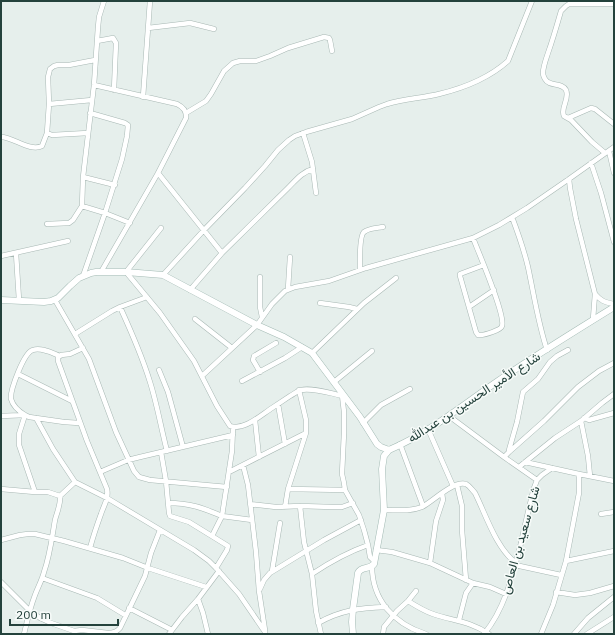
<svg xmlns="http://www.w3.org/2000/svg" width="615" height="635" font-family="'IBM Plex Sans',Vazirmatn,sans-serif">
<style>
.lines{fill:none;stroke-linecap:round;stroke-linejoin:round}
.street-casing{stroke:#a8b8b4;stroke-width:5.5}
.secondary-casing{stroke:#a4bbb5;stroke-width:7}
.street{stroke:#fff;stroke-width:4.5}
.secondary{stroke:#fff;stroke-width:6}
.labels{text-anchor:middle;dominant-baseline:central;stroke-width:3;stroke-linejoin:round;paint-order:stroke}
.street-label{font-size:13px;fill:#24423c;stroke:#f7fbf9}
</style>
<rect width="100%" height="100%" fill="#e6efec"/>
<g class="lines">
<!-- street casing -->
<g class="street-casing">
<path id="street" d="M148 28 190 23 214 29
M97 41 113 38 116 43 114 90
M94 85 177 104C183 107 187 111 186 118L158 173 101 272
M143 97 150 1
M49 104 92 100
M90 113 125 123 128 125 127 136 122 159 105 213 130 223
M186 113 206 101 211 94 224 71 233 63 240 61H256L270 56 288 48 324 37 329 38 330 40 332 51
M568 118 591 108 595 109 614 124
M47 133 52 135 88 133
M303 133 312 162 316 193
M1 137C13 137 30 152 42 146L47 133 49 104 48 77 50 69 54 66 58 65H69L95 60
M609 151 614 173
M605 153 592 142 571 120 564 116C560 108 570 99 566 90 562 82 549 87 545 79 544 77 543 76 543 73 543 67 546 59 548 53 553 39 557 25 561 11L566 6 569 4H614
M591 163 601 193 614 242
M158 173 222 253
M83 177 115 185
M569 179 570 188 576 219 595 294 593 319
M82 206 105 213 83 276
M512 217C518 233 524 250 528 267 534 295 538 323 547 350
M47 224 69 223 73 220 82 206 83 177 94 85 98 27 99 17 104 1
M161 228 126 272 160 313 194 361 217 406 230 426C244 431 261 415 272 408 278 404 284 400 290 396 294 394 297 391 301 390 312 387 332 394 344 396
M473 238C478 251 506 316 502 326 501 330 485 335 480 335H478L476 332 460 276V274L484 265
M16 253 19 300
M1 256 68 241
M360 270C360 262 359 236 364 232 369 228 378 228 383 227
M163 275 204 230 245 188 265 166 278 150 289 140 295 136 306 132 352 119 379 107 387 104C404 99 422 98 439 94 464 88 489 78 508 61L532 1
M260 277V307L262 317
M288 289 290 257
M190 290 222 253 288 188C296 180 302 172 313 169
M595 294C601 301 604 302 614 304
M55 300 89 359 116 432 134 471 139 477 150 480 227 487
M320 303 349 307 357 309
M120 307C131 331 142 356 150 382 157 404 161 428 167 451
M469 307 494 290
M195 319 232 348
M75 334 112 311 120 307 147 297
M83 348 70 354 61 355 58 357V361L87 441 107 489C109 498 104 505 101 514 97 525 93 537 90 548
M312 353 364 303 396 278
M159 370 168 392 183 447
M260 372 253 360 254 356 276 343
M18 374 72 401
M202 376 257 325 272 304 285 291 295 287 329 281 366 268 473 238 499 225 527 208 569 179 614 147
M242 381 285 358 302 347
M334 382 372 351
M342 395 344 412V433L342 474 344 483 345 490 359 515 364 530 368 545 370 557 372 559H374
M278 404 285 444
M1 416 25 415 29 417 64 422 79 423
M36 418 53 449 75 482 107 498 194 550 209 561 216 568 239 594 265 632
M446 418 453 419 457 422 504 457 537 480 534 488C529 507 525 525 521 543 513 574 505 609 484 634
M584 418 589 420 614 413
M255 420 259 457
M581 421 588 456 590 476
M363 423 381 405 410 389
M233 427 232 451 222 516 252 520
M428 429 453 486
M400 444 423 506
M509 450 517 422 523 392 538 379 550 362 557 356 568 350
M161 452 166 481 169 513 170 516 189 522 228 546 227 550 216 568
M504 457 509 452 544 421 578 387 599 371 614 363
M525 462 579 474 614 481
M243 465 248 485 256 552 259 591 265 630
M519 467 555 438 581 421 602 403 614 394
M100 472 128 460 140 457 233 435
M229 472 306 433
M537 480 542 475 552 468
M457 485 462 506V530L466 580
M1 489 35 492H48L60 496 75 482
M288 489 345 490
M35 492 19 445V434L25 415C20 412 13 406 11 399 10 390 24 352 33 350 41 347 52 353 60 356
M168 503C190 503 203 508 222 516L212 536
M250 504 276 507 300 506 332 507H342L353 503
M300 506 304 542 312 574 316 611 321 634
M285 507 288 489 306 433V420L299 390
M384 510C396 510 410 512 422 507 432 502 454 480 466 484 470 486 472 490 475 493 486 515 496 548 516 563
M601 514 614 512
M1 540 20 535 28 534H35L64 541 123 558 148 568 206 587
M376 550 392 552 430 563 473 583 490 587 506 594
M566 561 614 551
M430 563 436 521 443 500 442 493
M515 565 561 575
M372 566C372 600 394 624 426 634
M272 571 280 523
M312 574C330 562 348 552 368 545
M42 578 97 598 125 615
M1 582 30 611 40 618 51 623 74 631 82 630 108 633C113 633 117 632 120 628L145 576 151 553 160 530
M260 589 264 580 270 573 324 540 361 520
M556 592 575 595 590 593 614 586
M408 601C416 606 424 611 433 614 453 621 470 621 489 634
M129 608 172 630
M459 620 466 593 473 583
M318 623C341 610 360 608 386 607
M24 634C27 621 30 608 35 595 38 587 42 580 44 572 50 555 52 537 55 520 57 512 61 504 60 496
M169 634 182 617 198 599
M208 634 203 613 198 599 219 571
M383 634 384 627 397 611 408 601 416 591
M541 634 553 605 566 561 579 493V474
M574 634 588 618 614 597
M587 634 614 617"/>
</g>
<!-- secondary casing -->
<g class="secondary-casing">
<path id="secondary" d="M1 300 44 302 51 301 58 298 70 286 79 278 91 273 96 272H126L163 275 257 325 284 337 312 353 360 417 377 444 381 447 389 450C429 433 463 405 498 381 536 355 575 331 614 307
M353 634 352 622 353 609 358 573C361 566 369 570 374 564L384 510 382 469 384 456 389 450"/>
</g>
<!-- street -->
<use href="#street" class="street"/>
<!-- secondary -->
<use href="#secondary" class="secondary"/>
</g>
<g class="labels">
<!-- street labels -->
<g class="street-label">
<text transform="translate(474 397) rotate(-33)">شارع الأمير الحسين بن عبدالله</text>
<text transform="translate(520 540) rotate(-74)">شارع سعيد بن العاص</text>
</g>
</g>
<!-- border -->
<rect width="615" height="635" fill="none" stroke="#24423c" stroke-width="4"/>
<!-- scale -->
<path d="M10 619v6h108v-6" fill="none" stroke="#24423c" stroke-width="2"/>
<text x="16" y="619" font-size="12" fill="#24423c" stroke="#f7fbf9" stroke-width="3" paint-order="stroke">200 m</text>
</svg>
